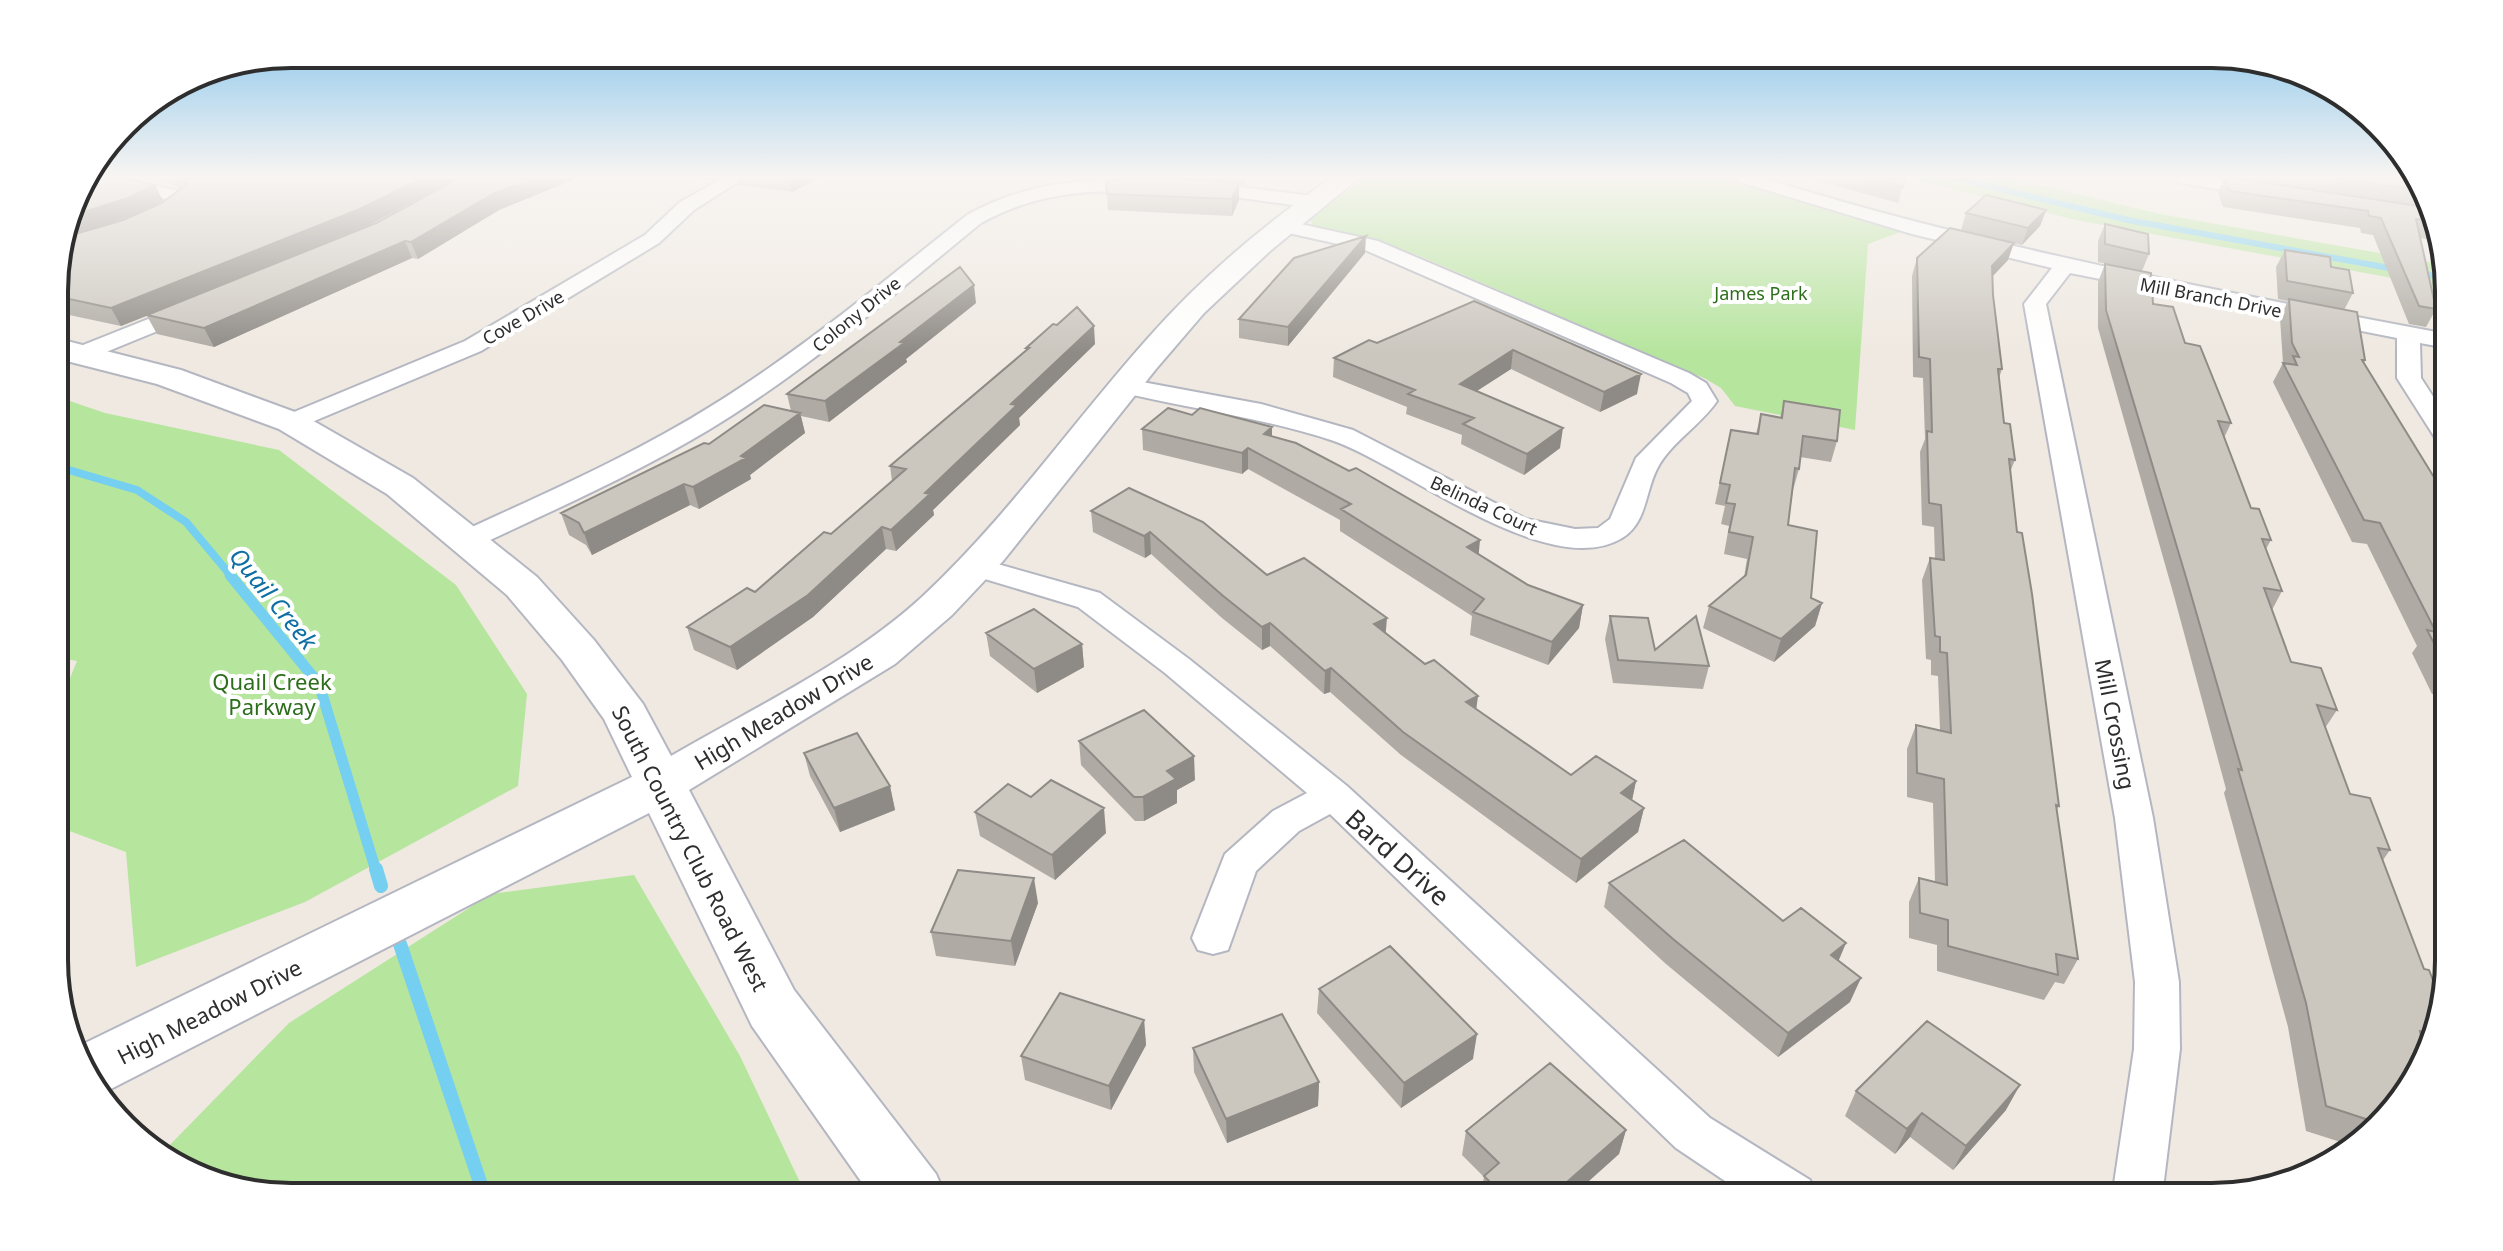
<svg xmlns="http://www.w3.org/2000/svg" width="2503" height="1251" font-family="'Noto Sans',sans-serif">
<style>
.green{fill:#b6e59e}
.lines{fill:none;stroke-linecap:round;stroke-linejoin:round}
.stream-far3{stroke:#75cff0;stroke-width:6}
.stream-far2{stroke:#75cff0;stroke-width:8}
.stream-far1{stroke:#75cff0;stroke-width:11}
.stream{stroke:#75cff0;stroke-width:14}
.street-casing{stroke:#b4b7c1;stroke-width:4}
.secondary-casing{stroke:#b4b7c1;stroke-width:4}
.street{fill:#fff;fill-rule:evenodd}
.secondary{fill:#fff;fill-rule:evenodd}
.wall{fill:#afaba4}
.shaded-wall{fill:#8e8b86}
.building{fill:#cbc7bf;stroke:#8e8b86;stroke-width:2}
.labels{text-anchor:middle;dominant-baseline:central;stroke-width:8;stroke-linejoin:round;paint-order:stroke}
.far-park-label{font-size:18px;fill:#2c6e1b;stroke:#fff}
.far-street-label{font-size:18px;fill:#2e2e2e;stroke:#fff}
.park-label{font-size:22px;fill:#2c6e1b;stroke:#fff}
.street-label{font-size:22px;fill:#2e2e2e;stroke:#fff}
.water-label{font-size:24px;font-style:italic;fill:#0d6fa3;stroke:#fff}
.near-street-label{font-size:26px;fill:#2e2e2e;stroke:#fff}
.rim{fill:none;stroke:#2e2e2e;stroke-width:4}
</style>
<rect width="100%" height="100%" fill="#efe9e1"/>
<!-- green -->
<path class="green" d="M1365 178H1726L1909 229 1868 244 1855 430 1735 406 1721 388 1706 379 1417 255 1370 238 1313 226 1310 219Z
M1907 178H2010L2160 214 2447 265V288L2076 220Z
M55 396 105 413 279 450 456 585 527 694 518 786 305 902 136 967 126 852 56 826 55 715 77 661 55 657Z
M634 875 740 1056 807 1197H291L187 1173 162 1153 289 1023 491 894Z"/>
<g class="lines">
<!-- stream-far3 -->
<path class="stream-far3" d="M1955 178 2128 220 2400 270
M2415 272 2447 278"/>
<!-- stream-far2 -->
<path class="stream-far2" d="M55 466 137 490 186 522 232 577"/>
<!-- stream-far1 -->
<path class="stream-far1" d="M230 575 319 684 376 871"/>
<!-- stream -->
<path class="stream" d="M376 869 381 886
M400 944 485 1197"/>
<!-- street casing -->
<g class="street-casing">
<path id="street" d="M84 178H119L189 193 191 197 185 209 156 221 146 215 171 200 119 188 78 189Z
M723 178H744L694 210 659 243 481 351 300 427H282L278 422 282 417 465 341 645 235 680 202Z
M1737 178H1763C1988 248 2217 291 2447 334V348L2420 343 2421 378 2447 418 2448 446 2439 444 2397 378V338L2070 273 2046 304 2153 818 2179 982 2180 1049 2162 1197H2112L2134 1049 2135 982 2115 818 2024 304 2052 268 1912 234 1740 182Z
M2172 178C2194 177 2258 176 2273 191L2264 197 2181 183Z
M1101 180 1147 181 1156 186 1147 191C1086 190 1035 193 981 223 899 290 820 359 731 416 651 467 563 506 477 546L467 549 457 546 452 540 457 534C543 494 632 456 713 405 803 349 884 281 967 215 1010 191 1052 182 1101 180Z
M1198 182 1314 196 1323 202 1314 208 1192 191 1189 187 1192 183Z
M1282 220 1378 241 1689 373 1706 383 1717 401C1701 425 1670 443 1657 469 1645 492 1647 523 1622 538 1548 583 1401 463 1331 440 1261 417 1189 409 1117 391L1114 386 1117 381 1126 379 1261 404 1353 430 1526 519 1575 529 1598 528 1610 519 1636 458 1692 401 1688 393 1671 383 1365 250 1275 230 1272 226Z
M191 302 202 309 199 314 89 359H73L69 354 73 349Z
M976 558 1100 593 1189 659 1347 786 1710 1118 1810 1180 1817 1197H1749L1676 1148 1330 814 1299 831 1256 871 1228 950 1213 954 1198 950 1192 938 1225 854 1273 811 1307 793 1165 673 1078 607 965 573 961 567 965 561Z"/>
</g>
<!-- secondary casing -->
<g class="secondary-casing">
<path id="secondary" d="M1331 178H1359L1270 251 1204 313 1156 369 1003 561 952 615 895 664 689 790 794 990 936 1174 946 1197H872L752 1026 649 813 99 1095 79 1046 632 777 604 719 562 660 507 595 387 494 279 429 157 384 55 358V338L181 370 303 415 413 478 537 577 594 640 643 704 671 756C755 707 850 663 922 597 1006 519 1073 422 1149 337 1203 276 1265 224 1331 178Z"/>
</g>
<!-- street -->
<use href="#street" class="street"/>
<!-- secondary -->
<use href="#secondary" class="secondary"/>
</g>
<!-- wall -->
<path class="wall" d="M85 178H128L155 185 163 201 145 210 162 203 181 188 158 179 148 178H458L367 226 270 266 376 223 459 178H578L499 210 418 259 412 258 214 347 157 334 147 316 121 326 55 312V275L79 186Z
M689 178H718L712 181Z
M737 178H819L792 192 739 185Z
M1197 178H1248L1245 185 1239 184V200L1232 216 1108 210 1106 181 1197 179Z
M1808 178H1905L1898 203Z
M2224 178H2413L2439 241 2420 238 2436 309 2426 327 2409 324 2373 235 2361 233 2360 228 2223 207 2218 192Z
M2046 210 2040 226 2022 245 1961 230 1966 213Z
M2105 224 2149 254 2142 271 2153 304 2185 343 2231 423 2224 438 2251 508 2271 540 2266 549 2282 591 2272 610 2291 662 2337 710 2325 728 2350 794 2390 850 2383 860 2424 969 2440 998 2425 1064 2353 1146 2306 1131 2288 1027 2224 793 2226 789 2174 596 2098 328V282L2105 264 2125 268 2098 262V241Z
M2285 250 2331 267 2353 293 2344 310 2365 360 2364 363 2448 500V700L2446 696 2432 694 2412 653 2417 646 2367 544 2352 542 2273 382 2283 363 2280 318 2288 301 2278 299 2276 267Z
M1365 253 1288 346 1239 338V319Z
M1917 258 2008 260 1992 277 1993 295 2002 369 1999 378 2004 423 2015 460 2010 472 2017 532 2059 806 2056 811 2078 959 2064 984 2055 982 2044 1000 1937 971V945L1909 938V902L1919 878 1935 882 1933 803 1907 797V749L1916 725 1940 730 1938 676 1931 675V660L1926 659 1922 580 1930 558 1935 559 1934 527 1922 525 1920 452 1925 439 1923 378 1913 377 1912 276Z
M1474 301 1637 394 1600 412 1511 369 1477 391 1560 448 1524 475 1461 444 1462 435 1406 414 1407 407 1333 377 1334 358 1377 343Z
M976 303 906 359 907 362 829 422 801 416 805 433 750 475 751 479 699 509 690 505 592 555 586 545 569 535 561 513 709 444 791 411 787 394Z
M1095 344 1019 418 1020 425 933 510 934 515 896 551 886 549 813 617 737 670 694 650 687 627 755 592 831 534 892 481 890 466 1026 351V348Z
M1784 401 1837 441 1831 462 1800 457 1799 469 1793 490 1788 525 1811 598 1822 603 1815 626 1774 662 1703 628 1709 606 1744 577 1747 559 1724 554 1729 526 1721 524 1725 506 1715 504 1731 430 1756 434 1761 414 1780 418Z
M1142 429 1272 437 1479 555 1528 585 1583 605 1579 628 1548 665 1470 635 1472 616 1340 531V520L1248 469 1242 474 1143 450Z
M1091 511 1267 575 1386 633 1476 709 1571 775 1636 781 1632 800 1644 808 1638 832 1576 883 1401 755 1330 692 1324 694 1270 646 1262 650 1222 618 1151 554 1145 558 1093 532Z
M1610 616 1655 650 1709 666 1703 689 1613 683 1605 639Z
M986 633 1082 644 1084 667 1037 693 990 656Z
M1079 741 1195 780 1177 790V803L1144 821H1135L1081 765Z
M804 753 890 786 895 810 840 832 810 776Z
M1031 797 1106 833 1055 880 980 836 975 812Z
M1609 883 1783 921 1839 961 1850 1002 1778 1057 1666 964 1604 907Z
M1038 903 1015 966 936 956 931 932Z
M1319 989 1473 1059 1401 1108 1317 1013Z
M1144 1020 1146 1045 1111 1110 1025 1080 1021 1056Z
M1193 1048 1319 1082 1318 1106 1227 1143 1194 1072Z
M1856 1091 2006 1110 1953 1170 1910 1137 1895 1154 1845 1116Z
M1626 1130 1619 1154 1571 1197H1480L1484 1177 1462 1155 1466 1131Z"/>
<!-- shaded-wall -->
<path class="shaded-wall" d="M422 178H458L367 226 121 326 111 308Z
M534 178H578L499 210 418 259 411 242 493 194Z
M789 178H819L792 192Z
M1239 183V200L1232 216V199Z
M155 185 163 201 137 214 65 238 71 216Z
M2046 210 2040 226 2022 245 2028 228Z
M1366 236 1365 253 1288 346V327Z
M405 241 412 258 214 347 204 328Z
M2014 243 2008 260 1986 283 1992 266Z
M974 285 976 303 906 359 907 362 829 422 825 401Z
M1094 326 1095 344 1019 418 1020 425 933 510 934 515 896 551 891 530 1011 404Z
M1513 350 1511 369 1458 403 1460 384Z
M1641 374 1637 394 1600 412 1604 392Z
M800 413 805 433 750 475 751 479 699 509 693 487 741 456Z
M1272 427V448L1264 434Z
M1563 428 1560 448 1524 475 1527 454Z
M1248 448V469L1242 474V453Z
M684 484 690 505 592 555 584 533Z
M882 527 886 549 813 617 737 670 730 647Z
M1150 532 1151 554 1145 558 1144 536Z
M1480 540 1478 562 1467 547Z
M1822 603 1815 626 1774 662 1781 639Z
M1583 605 1579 628 1548 665 1552 642Z
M1387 618 1385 641 1374 624Z
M1270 623V646L1262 650V627Z
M1082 644 1084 667 1037 693 1034 669Z
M1331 668 1330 692 1324 694 1325 671Z
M1478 696 1475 719 1466 702Z
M1194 756 1195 780 1177 790V803L1144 821 1143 797 1167 771Z
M1636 781 1631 805 1621 793Z
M890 786 895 810 840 832 834 808Z
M1104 808 1106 833 1055 880 1052 855Z
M1644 808 1638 832 1576 883 1581 859Z
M1034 878 1038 903 1015 966 1011 941Z
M1846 943 1836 967 1831 955Z
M1861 978 1850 1002 1778 1057 1788 1033Z
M1144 1020 1146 1045 1111 1110 1109 1086Z
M1477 1034 1473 1059 1401 1108 1404 1083Z
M1319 1082 1318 1106 1227 1143 1226 1119Z
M2020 1085 2006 1110 1953 1170 1966 1146Z
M1922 1113 1910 1137 1895 1154 1907 1129Z
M1626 1130 1619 1154 1571 1197H1550Z"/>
<!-- building -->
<path class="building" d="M85 178H128L155 185 128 198 71 216 79 186Z
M181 178H422L360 209 111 308 55 296V275L65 237 123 220 162 203 187 184Z
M459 178H534L493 194 411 242 405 241 204 328 147 315 376 223Z
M1129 178H1177L1239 183 1232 199 1107 194 1106 181Z
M1869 178H1905L1903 187Z
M2225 178H2234L2425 207 2431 221 2416 219 2436 309 2419 306 2381 218 2369 216 2368 211 2230 191Z
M2335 178H2413L2418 190Z
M1986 195 2046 210 2028 228 1966 213Z
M2105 224 2148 234 2149 254 2105 244Z
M1950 228 2014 243 1992 266 1993 295 2002 369H1998L2004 423 2010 424 2015 460 2009 459 2017 532 2022 533 2032 594 2059 806 2056 805 2078 959 2056 954 2058 975 1948 946V920L1920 913 1919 878 1947 885 1944 779 1917 773 1916 725 1951 733 1947 653 1940 652V637L1935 636 1930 558 1944 560 1941 505 1929 503 1927 431 1932 432 1930 359 1919 357 1917 258Z
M1366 236 1288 327 1239 319 1294 258Z
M2285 250 2330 257 2331 267 2349 270 2353 293 2287 281Z
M2105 264 2151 273 2153 304 2173 307 2185 343 2200 346 2231 423 2218 421 2251 508 2259 509 2271 540 2262 539 2282 591 2264 588 2291 662 2321 668 2337 710 2317 705 2350 794 2370 798 2390 850 2378 848 2424 969 2429 970 2440 998 2432 1034 2420 1031 2426 1057 2425 1064 2375 1122 2326 1106 2306 1003 2238 769 2242 770 2185 574 2106 310Z
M960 267 974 285 900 342 904 343 825 401 787 394Z
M2289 299 2357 312 2365 360H2362L2448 500V670L2427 630 2436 632 2380 523 2364 520 2283 363 2297 365 2293 356 2299 357 2292 343Z
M1474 301 1641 374 1604 392 1513 350 1460 384 1563 428 1527 454 1463 424 1474 418 1408 394 1415 390 1334 358 1369 340 1377 343Z
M1077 307 1094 326 1011 404 1017 405 925 493 930 494 891 530 882 527 808 595 730 647 687 627 747 588 755 592 824 532 831 534 906 469 890 466 1029 348H1026L1053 324 1057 325Z
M1784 401 1840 410 1837 441 1803 436 1799 469 1795 468 1788 525 1817 531 1811 598 1822 603 1781 639 1709 606 1746 575 1753 537 1729 532 1735 504 1726 503 1730 485 1720 483 1731 430 1758 434 1761 414 1782 418Z
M764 405 800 413 741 456 746 458 693 487 684 484 584 533 579 523 561 513 704 443 709 444Z
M1168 408 1192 415 1200 408 1272 427 1264 434 1296 443 1349 471 1356 468 1480 540 1467 547 1528 585 1583 605 1552 642 1473 612 1484 599 1341 509 1351 504 1248 448 1242 453 1142 429Z
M1129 488 1203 522 1267 575 1304 558 1387 618 1374 624 1425 664 1434 660 1478 696 1466 702 1571 775 1596 756 1636 781 1621 793 1644 808 1581 859 1403 732 1331 668 1325 671 1270 623 1262 627 1222 595 1150 532 1144 536 1091 511Z
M1034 609 1082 644 1034 669 986 633Z
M1610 616 1648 618 1655 650 1696 616 1709 666 1618 660Z
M1144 710 1194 756 1167 771 1176 779 1143 797H1134L1079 741Z
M857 733 890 786 834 808 804 753Z
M1051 780 1104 808 1052 855 975 812 1008 784 1031 797Z
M1684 840 1783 921 1801 908 1846 943 1831 955 1861 978 1788 1033 1673 939 1609 883Z
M958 870 1034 878 1011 941 931 932Z
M1390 946 1477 1034 1404 1083 1319 989Z
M1060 993 1144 1020 1109 1086 1021 1056Z
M1282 1014 1319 1082 1226 1119 1193 1048Z
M1927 1021 2020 1085 1966 1146 1922 1113 1907 1129 1856 1091Z
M1550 1063 1626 1130 1550 1197H1505L1484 1176 1499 1163 1466 1131Z
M1675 1182 1690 1197H1655Z"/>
<!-- sky -->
<linearGradient id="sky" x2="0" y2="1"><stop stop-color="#7abfeb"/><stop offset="0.5" stop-color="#f8f5f2"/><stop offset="1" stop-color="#f8f5f2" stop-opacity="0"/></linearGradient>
<rect width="2503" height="353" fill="url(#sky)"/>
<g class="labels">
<!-- far-park labels -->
<g class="far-park-label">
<text x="1761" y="293">James Park</text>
</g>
<!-- far-street labels -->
<g class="far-street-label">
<text transform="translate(2211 297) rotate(11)">Mill Branch Drive</text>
<text transform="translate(856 314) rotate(-39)">Colony Drive</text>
<text transform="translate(523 317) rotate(-30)">Cove Drive</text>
<text transform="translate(1484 505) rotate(25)">Belinda Court</text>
</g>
<!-- park labels -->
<g class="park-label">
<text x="272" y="681">Quail Creek<tspan x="272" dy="25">Parkway</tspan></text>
</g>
<!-- street labels -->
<g class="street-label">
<text transform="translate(783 711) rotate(-31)">High Meadow Drive</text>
<text transform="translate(2116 724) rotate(79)">Mill Crossing</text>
<text transform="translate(691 848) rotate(63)">South Country Club Road West</text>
<text transform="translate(209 1011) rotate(-27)">High Meadow Drive</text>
</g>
<!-- water labels -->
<g class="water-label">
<text transform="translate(274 598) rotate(51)">Quail Creek</text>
</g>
<!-- near-street labels -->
<g class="near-street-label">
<text transform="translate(1398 857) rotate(42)">Bard Drive</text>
</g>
</g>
<!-- crop -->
<path d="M0 0H2503V1251H0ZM291 68H2212A223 223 0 0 1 2435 291V960A223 223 0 0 1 2212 1183H291A223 223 0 0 1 68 960V291A223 223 0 0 1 291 68Z" fill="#fff" fill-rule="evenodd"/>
<path class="rim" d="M291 68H2212A223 223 0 0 1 2435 291V960A223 223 0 0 1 2212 1183H291A223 223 0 0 1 68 960V291A223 223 0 0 1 291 68Z"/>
</svg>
